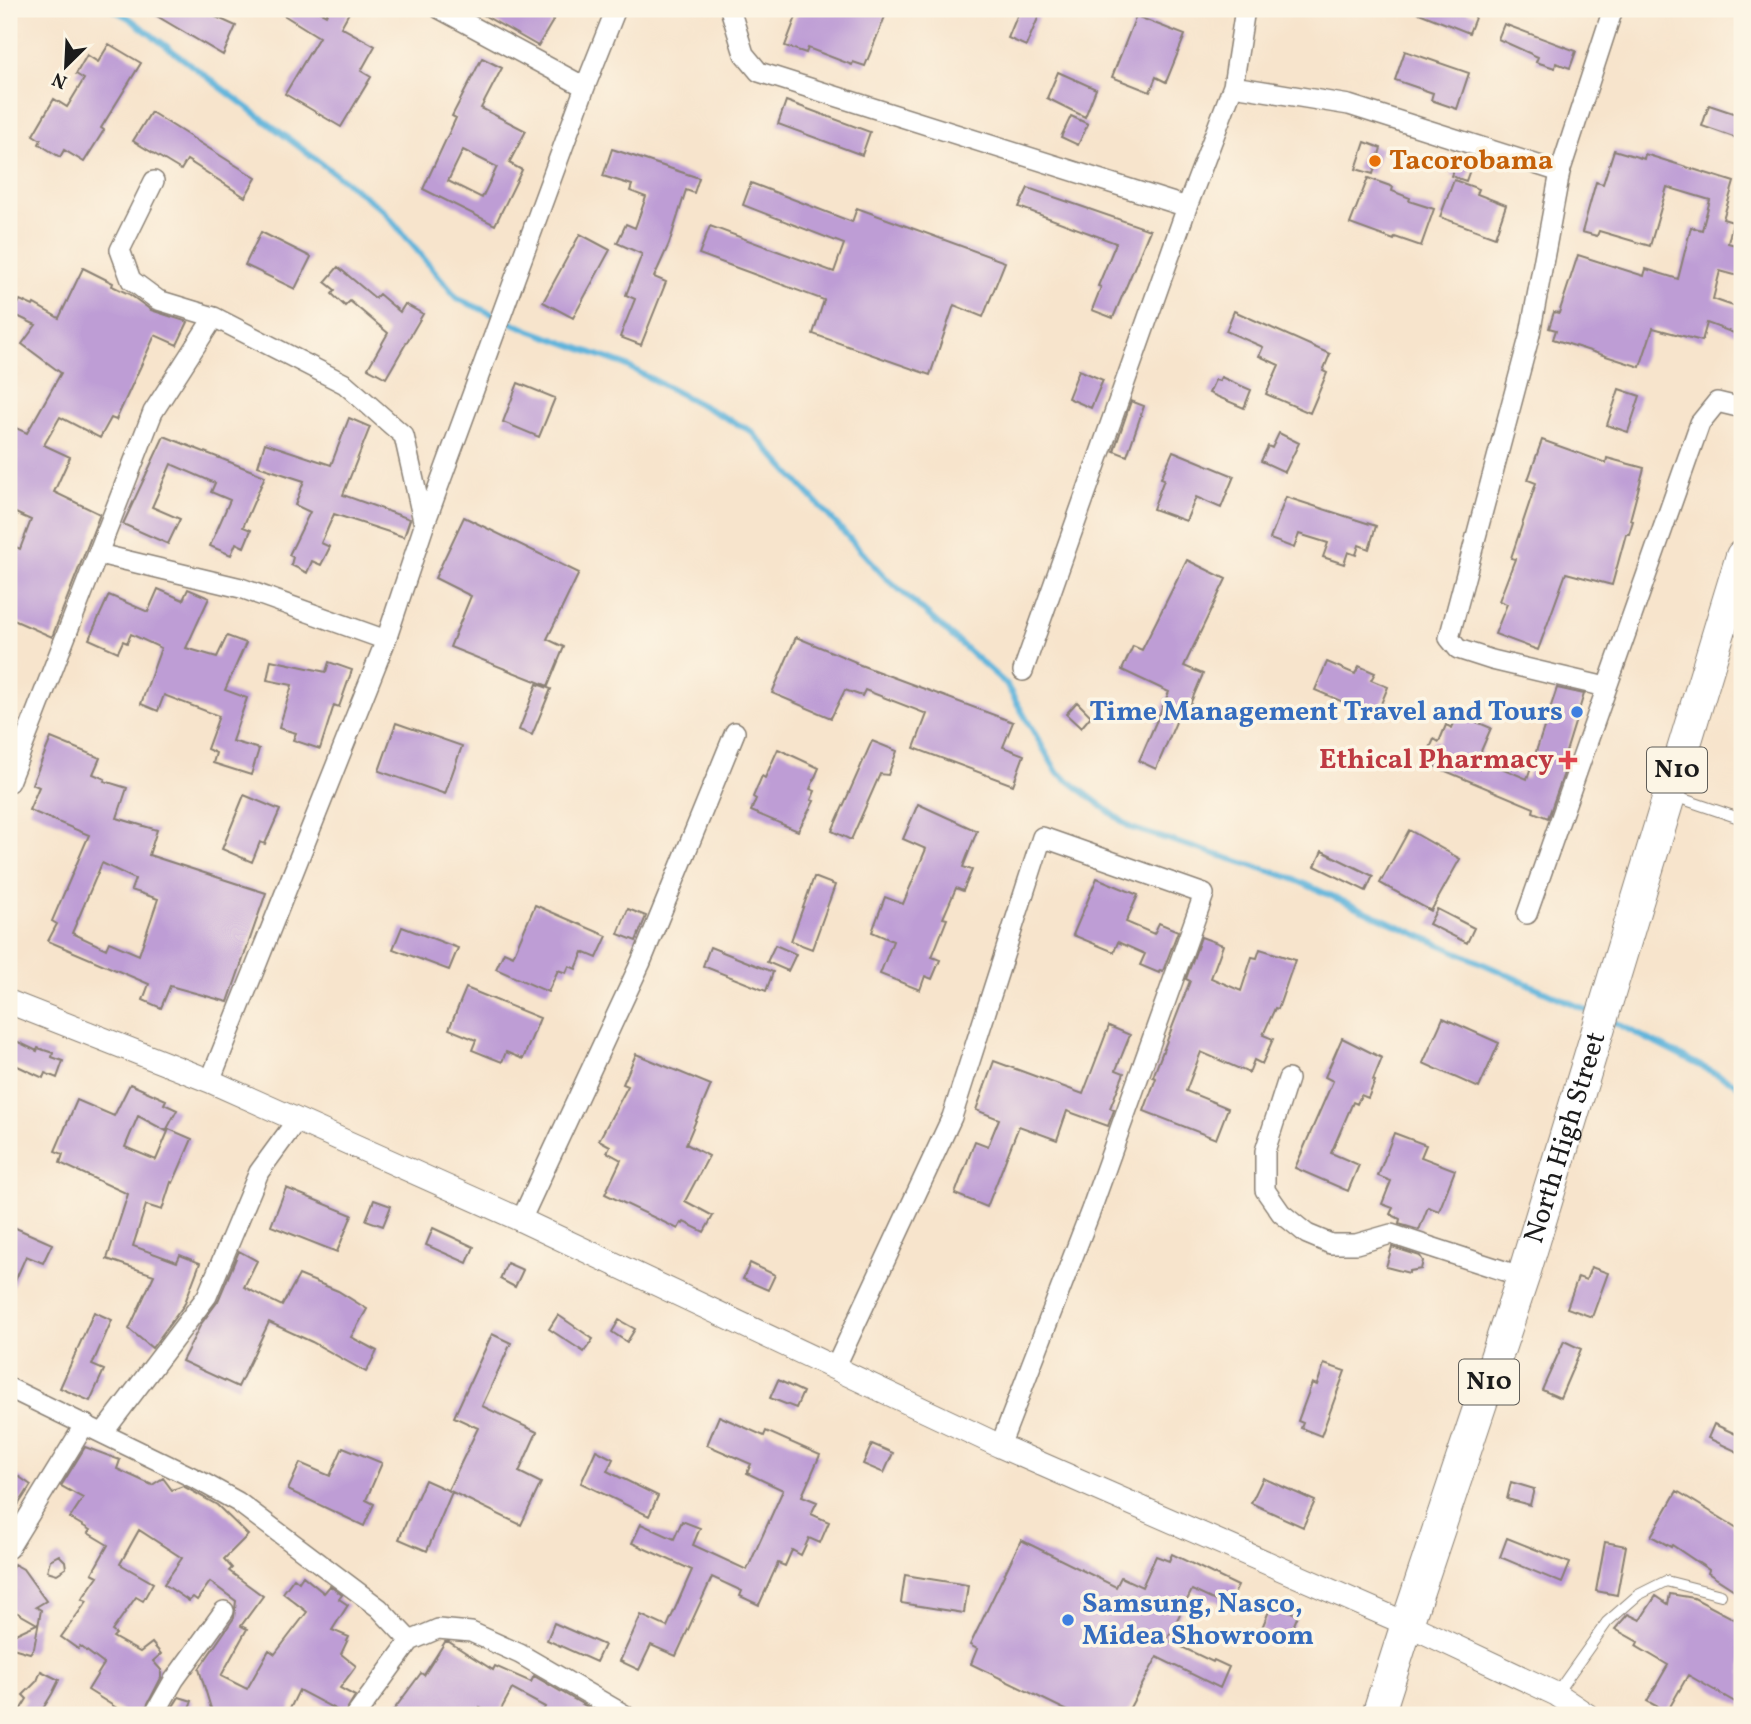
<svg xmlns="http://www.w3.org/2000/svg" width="1751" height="1724" font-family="Vollkorn,serif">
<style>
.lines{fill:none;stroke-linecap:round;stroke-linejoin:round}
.stream{stroke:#5eb4db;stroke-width:6}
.building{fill:#be9dd5;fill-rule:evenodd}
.service-casing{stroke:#8a8074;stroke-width:12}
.minor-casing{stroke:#8a8074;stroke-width:22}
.tertiary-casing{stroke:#8a8074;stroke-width:25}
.trunk-casing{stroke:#8a8074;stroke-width:34}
.service{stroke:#fff;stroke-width:10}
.minor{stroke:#fff;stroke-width:19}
.tertiary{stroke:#fff;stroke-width:23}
.trunk{stroke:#fff;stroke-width:32}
.food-dot{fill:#e8710a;stroke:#fcf5e5;stroke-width:2.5}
.shop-dot{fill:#3f7fe0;stroke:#fcf5e5;stroke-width:2.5}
.health-dot{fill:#e0444e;stroke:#fcf5e5;stroke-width:2.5}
.labels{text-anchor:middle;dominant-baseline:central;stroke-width:7;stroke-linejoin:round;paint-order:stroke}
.shield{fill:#fcf5e5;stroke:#5f5d58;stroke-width:2}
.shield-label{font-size:26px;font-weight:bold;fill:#1c1c1c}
.food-label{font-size:28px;font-weight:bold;fill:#c56008;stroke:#fcf5e5;text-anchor:start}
.shop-label{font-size:28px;font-weight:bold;fill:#366cbe;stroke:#fcf5e5;text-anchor:end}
.health-label{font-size:28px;font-weight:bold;fill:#be3a42;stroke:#fcf5e5;text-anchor:end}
.street-label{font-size:28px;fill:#1c1c1c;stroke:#fcf5e5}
</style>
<rect width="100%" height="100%" fill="#fcf5e5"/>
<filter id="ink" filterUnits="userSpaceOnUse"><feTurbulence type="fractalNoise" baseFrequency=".0143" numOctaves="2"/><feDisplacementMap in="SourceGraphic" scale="14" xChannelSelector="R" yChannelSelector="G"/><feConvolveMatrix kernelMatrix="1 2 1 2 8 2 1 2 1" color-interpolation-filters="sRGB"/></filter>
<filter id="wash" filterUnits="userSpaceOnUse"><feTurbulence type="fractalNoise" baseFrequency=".00686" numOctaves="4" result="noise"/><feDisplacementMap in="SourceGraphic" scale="28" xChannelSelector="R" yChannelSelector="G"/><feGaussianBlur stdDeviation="1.57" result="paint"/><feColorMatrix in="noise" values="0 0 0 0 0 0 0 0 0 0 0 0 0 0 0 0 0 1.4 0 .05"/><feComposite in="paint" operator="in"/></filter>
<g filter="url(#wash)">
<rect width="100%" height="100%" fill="#f7e4cc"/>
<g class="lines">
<!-- stream -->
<path class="stream" d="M112 9 129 18 383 210 458 299 529 330 623 364 751 431 883 575 1006 684 1057 772 1131 828 1289 877 1593 1013
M1610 1020 1742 1087"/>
</g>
<g id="blocks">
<!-- building -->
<path class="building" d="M145 9H221L216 17 236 26 223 55Z
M274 9H315L326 15 329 9H351L341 27 375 46 361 71 371 77 341 127 285 94 319 37Z
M473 9H560L538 46Z
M799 9H888L865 66 853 62 852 65 808 48 806 53 785 46Z
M1020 9H1042L1026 46 1008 38Z
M1409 9H1460L1476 15 1469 33Z
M1136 16 1185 35 1166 82 1156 77 1150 92 1112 77Z
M1504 24 1576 51 1570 68 1556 63 1555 68 1536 62 1538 57 1498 39Z
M109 44 141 63 101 128 104 130 84 162 64 150 60 157 39 144 41 140 33 135 54 99 67 107 84 79 76 74 87 55 98 62Z
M1405 51 1469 73 1457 109 1431 100 1433 93 1395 80Z
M482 58 502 68 481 108 526 131 509 163 522 170 495 225 423 189 456 118 452 116ZM463 150 497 167 482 198 448 181Z
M1058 72 1096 89 1085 117 1047 98Z
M786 101 870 132 862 155 778 124Z
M1709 105 1742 116V140L1702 126Z
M151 112 256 178 245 197 187 160 181 170 133 141Z
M1071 116 1088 124 1078 145 1061 137Z
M1365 142 1381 148 1373 174 1356 169Z
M612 149 699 178 694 193 686 190 669 244 654 277 666 282 641 345 620 337 635 299 626 295 642 254 617 243 626 224 635 228 646 197 630 191 632 185 603 176Z
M1614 150 1644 159 1645 154 1734 182 1723 219 1733 222 1728 243 1742 247V277L1720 271 1713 299 1742 309V336L1707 323 1702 341 1653 328 1640 367 1553 339 1556 330 1549 328 1554 312 1559 313 1578 255 1644 276 1646 269 1678 279 1691 227 1702 230 1710 200 1667 187 1650 246 1599 231 1597 236 1582 232 1596 182 1603 184Z
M1459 156 1473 161 1466 181 1451 176Z
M1368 178 1393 187 1392 191 1410 198 1409 201 1434 209 1421 246 1395 237 1394 240 1350 224Z
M1454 180 1479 189 1477 194 1506 205 1495 237 1440 217Z
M751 183 852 222 857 208 1005 262 983 317 954 305 930 375 813 334 824 300 699 254 710 226 834 272 844 244 743 205Z
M1028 188 1150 230 1113 318 1092 310 1101 287 1098 286 1116 243 1019 207Z
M261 232 311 257 295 289 245 265Z
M580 234 610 250 573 318 543 302Z
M338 267 375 298 379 294 400 312 405 304 423 314 386 378 368 368 388 333 350 301 345 306 332 294 335 290 325 282Z
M83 268 113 283 112 286 129 294 151 310 188 322 177 345 155 335 116 420 111 418 100 438 60 417 44 445 70 457 54 492 100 514 52 637 9 618V544L20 549 31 520 9 510V425L27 433 61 373 22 344 36 325 13 314 20 300 33 306 34 304 59 318Z
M1234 311 1330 354 1323 371 1327 373 1310 413 1266 394 1279 365 1259 356 1263 347 1226 331Z
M1079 370 1103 380 1091 408 1068 398Z
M1221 377 1251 390 1244 408 1209 393 1215 380 1219 381Z
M518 383 555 398 539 437 503 422Z
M1619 389 1640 396 1628 432 1607 425Z
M1131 401 1144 406 1127 456 1114 451Z
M349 418 370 427 343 495 410 519 404 537 334 514 321 543 330 547 321 565 312 561 307 573 291 565 293 557 289 555 310 512 295 505 304 481 258 466 265 443 331 465Z
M1279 433 1299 443 1285 472 1261 461 1268 446 1272 448Z
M164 436 265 476 243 527 251 530 244 547 236 543 231 555 210 546 230 500 211 492 215 483 171 464 152 507 180 519 168 544 123 524Z
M1542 440 1606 463 1607 458 1644 468 1630 520 1633 521 1629 534H1626L1612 585 1566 573 1538 650 1495 634 1507 604 1499 601 1515 559 1511 558 1536 483 1528 480Z
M1173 451 1234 476 1221 508 1196 497 1186 521 1153 509 1164 479 1161 478Z
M1286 497 1376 526 1369 549 1359 545 1356 555 1348 552 1344 564 1323 557 1328 543 1299 534 1294 548 1270 539Z
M464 517 579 573 547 639 564 647 548 686 450 647 471 596 435 578Z
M1187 560 1226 579 1184 666 1203 674 1184 718 1179 715 1156 769 1139 761 1169 692 1122 670 1133 646 1142 650Z
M158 589 183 600 188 589 209 598 186 648 217 657 227 636 246 643 225 690 247 698 232 741 259 749 251 775 213 763 216 753 207 749 219 716 164 695 158 711 141 704 161 648 131 634 127 643 123 641 118 652 89 639 109 595 148 612Z
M796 637 856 662 855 663 1013 722 1003 747 1024 755 1013 785 914 748 927 714 865 690 862 696 845 690 831 718 772 693Z
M271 660 326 672 329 662 352 670 339 707 334 705 320 749 293 740 296 733 279 728 292 685 267 680Z
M1327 662 1355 674 1359 666 1375 673 1371 680 1388 687 1376 716 1315 690Z
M537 684 551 689 532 735 519 730Z
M1557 688 1584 694 1560 771 1564 773 1548 818 1533 812 1534 808 1424 762 1434 739 1439 742 1446 725 1452 728 1458 714 1491 728 1478 758 1527 779Z
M1077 702 1091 716 1081 728 1066 714Z
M396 723 462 746 445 794 379 771Z
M51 738 100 758 93 774 105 779 104 781 127 788 117 818 157 830 149 855 266 893 228 1002 170 986 161 1008 143 1000 149 984 48 941 57 924 52 921 89 835 29 810 39 787 32 784ZM102 863 135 879 131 890 158 899 139 955 109 942 106 949 72 933Z
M872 741 897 751 888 775 880 774 851 840 832 831Z
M778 749 819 768 810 789 815 791 811 800 814 801 798 831 751 811 756 799 753 797 762 776 765 778Z
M244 795 280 810 265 844 260 842 252 862 222 849Z
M918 804 977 831 963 867 972 870 963 891 956 888 943 918 947 919 932 957 940 960 932 979 925 976 920 990 880 974 893 941 872 932 885 897 903 904 926 849 903 839Z
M1409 830 1460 859 1431 911 1380 883Z
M1322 851 1373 876 1366 891 1315 866Z
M814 877 835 885 812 949 791 941Z
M1097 878 1138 895 1126 922 1154 934 1159 923 1178 931 1163 971 1160 970 1159 973 1140 965 1145 954 1118 942 1114 952 1073 935Z
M535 905 607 936 597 958 583 952 576 969 569 966 566 973 558 970 548 992 496 969 504 952 513 956Z
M628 909 646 916 636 941 618 934Z
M1437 909 1474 928 1467 943 1429 924Z
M402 927 458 948 449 970 393 949Z
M1201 937 1223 945 1211 978 1241 991 1252 957 1257 958 1260 949 1295 960 1278 1009 1275 1008 1263 1035 1273 1039 1262 1064 1254 1060 1249 1073 1201 1052 1186 1091 1228 1108 1216 1139 1144 1111 1156 1078 1153 1077 1190 981 1186 979Z
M775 945 796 954 788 971 767 962Z
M710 947 773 972 766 991 703 966Z
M466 988 540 1018 523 1059 506 1052 502 1062 472 1050 476 1040 449 1029Z
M1443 1018 1499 1043 1479 1088 1423 1063Z
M1109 1026 1130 1035 1116 1070 1124 1073 1110 1108 1114 1110 1108 1126 1067 1111 1057 1140 1019 1126 987 1207 955 1194 975 1141 988 1146 999 1119 976 1110 994 1061 1083 1094Z
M1342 1038 1382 1058 1373 1080 1375 1081 1368 1098 1361 1095 1357 1104 1353 1102 1331 1153 1359 1165 1348 1191 1295 1168 1333 1081 1325 1077Z
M16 1041 37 1051 38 1048 53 1053 52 1057 63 1061 57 1078 45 1073 43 1078 9 1062V1056Z
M636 1054 711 1085 686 1144 709 1156 685 1201 713 1216 704 1232 684 1222 683 1224 681 1223 678 1229 605 1194 621 1160 607 1152 610 1146 599 1140 628 1086 623 1084Z
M130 1084 166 1100 164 1104 177 1110 166 1131 138 1116 125 1147 156 1160 169 1129 192 1139 173 1183 171 1182 162 1210 146 1205 133 1246 177 1262 180 1255 200 1263 184 1305 152 1348 129 1329 154 1275 107 1259 128 1194 60 1163 63 1154 55 1151 77 1100 114 1116Z
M1394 1133 1426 1145 1421 1157 1455 1170 1439 1211 1428 1207 1419 1230 1399 1224 1400 1219 1390 1214 1393 1208 1382 1204 1391 1181 1378 1176Z
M286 1188 352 1215 337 1252 271 1226Z
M374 1200 391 1206 383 1226 366 1220Z
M9 1225 52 1244 43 1263 26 1256 9 1295Z
M433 1228 474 1247 467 1263 426 1245Z
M1392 1247 1420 1256 1423 1261 1421 1269 1409 1271V1273L1386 1267Z
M239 1251 257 1261 244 1287 282 1306 299 1275 338 1291 367 1309 351 1337 377 1351 366 1372 312 1342 269 1322 238 1387 182 1361 201 1324 218 1301Z
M507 1263 523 1270 515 1287 500 1279Z
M750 1263 775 1275 768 1290 743 1279Z
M1591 1267 1608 1273 1592 1317 1567 1308 1578 1277 1586 1280Z
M94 1312 112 1320 92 1365 104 1370 90 1401 60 1388Z
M558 1315 593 1339 584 1352 549 1329Z
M619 1320 635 1329 627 1342 612 1332Z
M492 1334 511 1343 482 1406 537 1432 519 1472 541 1483 521 1525 448 1490 478 1428 454 1417Z
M1564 1341 1581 1349 1560 1398 1542 1390Z
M1324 1364 1345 1371 1321 1436 1301 1428 1303 1423 1298 1421 1312 1383 1317 1385Z
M778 1380 803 1392 796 1408 770 1398Z
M719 1416 764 1436 766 1431 820 1455 802 1496 817 1502 811 1514 829 1522 820 1543 809 1538 801 1555 792 1550 785 1566 778 1563 759 1605 740 1596 742 1591 712 1577 676 1656 651 1645 639 1670 620 1661 641 1615 667 1627 692 1570 632 1543 641 1524 674 1539 682 1521 700 1528 693 1545 747 1570 783 1490 747 1473 751 1464 707 1445Z
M1714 1424 1742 1437V1454L1708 1438Z
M872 1444 893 1453 884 1473 863 1464Z
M85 1447 120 1460 117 1469 152 1485 163 1478 172 1490 183 1486 194 1492 217 1505 248 1535 224 1559 232 1568 229 1571 263 1596 241 1626 247 1629 221 1676 247 1689 269 1650 275 1654 307 1612 283 1593 294 1578 299 1582 303 1576 324 1593 330 1586 342 1595 339 1599 348 1605 332 1630 349 1637 341 1654 356 1666 340 1688 355 1696 344 1714 299 1690 287 1715H213L199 1669 234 1618 236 1601 210 1582 197 1600 193 1597 189 1601 164 1584 182 1558 139 1530 120 1564 153 1583 143 1601 136 1597 112 1631 116 1634 113 1637 140 1652 152 1643 161 1654 153 1661 161 1670V1678L142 1715H128L88 1690 104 1664 80 1646 78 1649 61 1637 87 1601 82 1599 98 1576 92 1573 108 1545 88 1533 90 1530 70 1518 83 1498 61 1486Z
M343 1447 382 1463 366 1500 374 1504 364 1526 288 1490 300 1463 330 1476Z
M596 1450 613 1459 607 1471 658 1496 649 1516 581 1483Z
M15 1474 31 1485 9 1519V1484Z
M1263 1478 1315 1501 1303 1527 1251 1503Z
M425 1480 452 1492 427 1551 399 1539Z
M1511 1482 1534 1489 1530 1505 1507 1499Z
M1677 1491 1742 1531V1595L1708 1573 1709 1570 1672 1545 1671 1547 1651 1536Z
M1507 1538 1570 1563 1562 1583 1500 1557Z
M1021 1540 1116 1587 1121 1577 1142 1587 1156 1556 1169 1561 1172 1554 1238 1586 1228 1607 1192 1590 1167 1640 1213 1662 1214 1660 1229 1667 1220 1688 1157 1657 1126 1715H1076L971 1664 977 1649 970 1645Z
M1605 1542 1626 1546 1617 1595 1596 1591Z
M59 1555 65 1561 66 1568 57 1574 47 1571 50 1560Z
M14 1564 23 1569 46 1601 36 1607 41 1610 34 1648 30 1653 9 1647V1637L37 1624 9 1608V1574Z
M905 1575 968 1585 964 1613 901 1603Z
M1670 1594 1694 1598 1742 1623V1706L1688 1675 1667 1712 1647 1701 1668 1665 1636 1646 1638 1642 1615 1629 1628 1614 1640 1620 1656 1596 1668 1604Z
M1272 1604 1298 1615 1287 1642 1261 1630Z
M554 1623 604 1645 596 1662 547 1640Z
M445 1642H449L493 1670 495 1666 531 1682 534 1676 601 1715H541L545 1707 512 1689 498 1715H493L480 1708 476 1715H390L421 1673 424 1675Z
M41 1671 59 1680 52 1694 39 1715H17L27 1699 23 1695 37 1681Z
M179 1697 192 1701 187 1715 169 1713Z"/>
</g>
</g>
<g filter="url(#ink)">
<use href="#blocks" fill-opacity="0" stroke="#8a8074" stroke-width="2"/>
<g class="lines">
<!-- service casing -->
<g class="service-casing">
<path id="service" d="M1674 796 1742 819
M1556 1694 1607 1622 1638 1595 1666 1581 1721 1595"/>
</g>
<!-- minor casing -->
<g class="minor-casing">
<path id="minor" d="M440 9 585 87
M730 9 744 54 759 72 1187 207 1233 86 1349 105 1560 172 1613 9
M1233 86 1245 9
M1560 172 1530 334 1449 638 1458 649 1492 660 1606 687
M154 181 120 250 131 280 158 300 214 317 345 384 404 436 424 525
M99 554 241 588 386 640
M1023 671 1187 207
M9 782 153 412 214 317
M1527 914 1700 423 1717 402 1742 408
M1288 1079 1265 1151V1190L1281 1213 1307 1234 1331 1244H1356L1391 1234 1523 1277
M210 1081 386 640 424 526 585 87 616 9
M521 1220 641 962 735 732
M835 1368 952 1117 1042 837 1204 894 1091 1210 1000 1446
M9 1388 200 1481 238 1502 379 1608 410 1641
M103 1433 207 1296 259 1172 297 1120
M9 1548 85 1424
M154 1715 174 1680 224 1611
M356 1715 410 1641 438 1629 471 1632 520 1654 625 1715"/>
</g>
<!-- tertiary casing -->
<g class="tertiary-casing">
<path id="tertiary" d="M9 1002 210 1081 521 1220 1000 1446 1407 1624 1556 1694 1587 1715"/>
</g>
<!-- trunk casing -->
<g class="trunk-casing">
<g id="trunk">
<path id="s1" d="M1378 1715 1407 1624 1523 1277 1742 556"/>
</g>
</g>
<!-- service -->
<use href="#service" class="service"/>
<!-- minor -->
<use href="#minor" class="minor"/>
<!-- tertiary -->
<use href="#tertiary" class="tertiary"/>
<!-- trunk -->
<use href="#trunk" class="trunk"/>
</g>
</g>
<!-- markers -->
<circle class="food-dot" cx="1375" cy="161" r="7"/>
<g class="shop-dot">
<circle cx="1577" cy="712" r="7"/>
<circle cx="1068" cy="1620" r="7"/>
</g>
<path class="health-dot" d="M1564.5 749.5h7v7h7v7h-7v7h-7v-7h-7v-7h7z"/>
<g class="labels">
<!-- shield labels -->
<g class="shield">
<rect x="1647" y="747.5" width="60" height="45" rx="5"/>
<rect x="1459" y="1359.5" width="60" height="45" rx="5"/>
</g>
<g class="shield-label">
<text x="1677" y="770">N10</text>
<text x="1489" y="1382">N10</text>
</g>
<!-- food labels -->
<g class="food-label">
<text x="1389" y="161">Tacorobama</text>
</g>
<!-- shop labels -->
<g class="shop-label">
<text x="1563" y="712">Time Management Travel and Tours</text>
<text x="1082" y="1604" text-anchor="start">Samsung, Nasco,<tspan x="1082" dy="32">Midea Showroom</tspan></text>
</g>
<!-- health labels -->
<g class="health-label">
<text x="1554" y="760">Ethical Pharmacy</text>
</g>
<!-- street labels -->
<g class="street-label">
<text stroke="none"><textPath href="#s1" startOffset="607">North High Street</textPath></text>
</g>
</g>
<!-- margin -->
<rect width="1751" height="1724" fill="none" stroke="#fcf5e5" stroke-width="35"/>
<!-- north arrow -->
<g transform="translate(66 66) rotate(204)" stroke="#fcf5e5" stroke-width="5" paint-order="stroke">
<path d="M0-5L12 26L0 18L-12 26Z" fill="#1c1c1c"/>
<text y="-10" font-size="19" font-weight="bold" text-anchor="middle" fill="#1c1c1c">N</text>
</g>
</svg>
